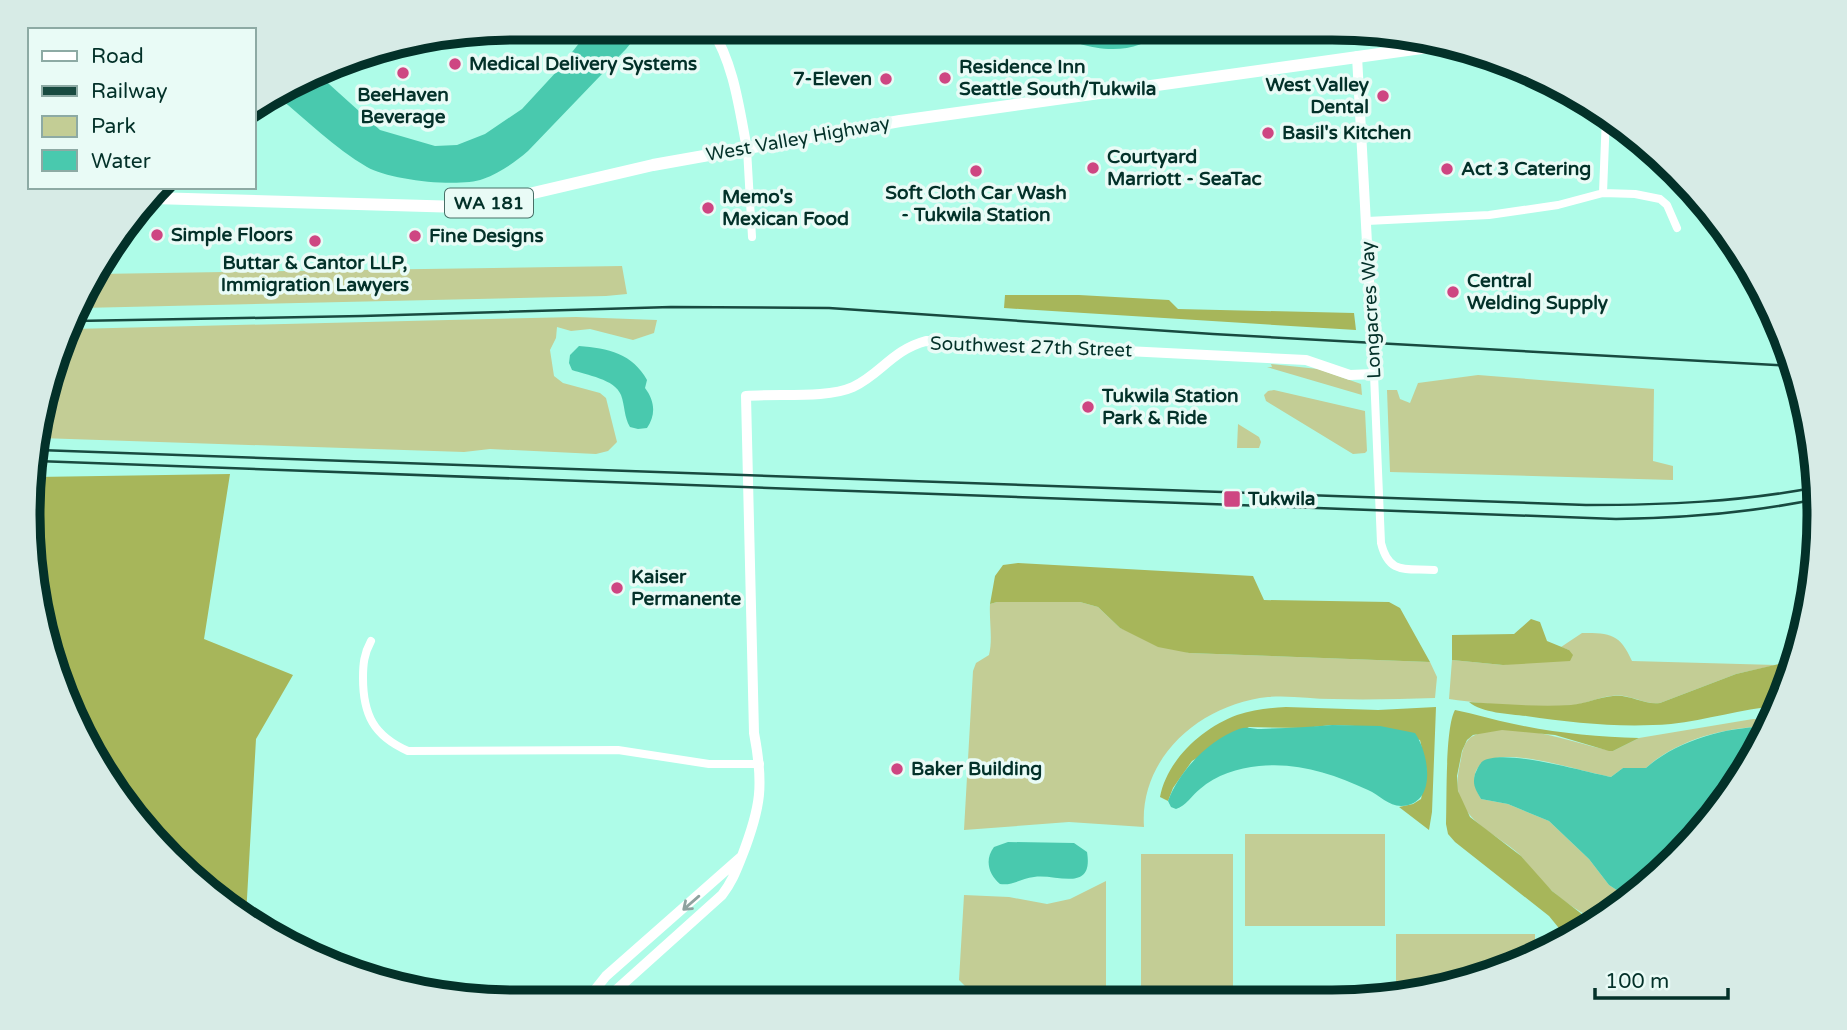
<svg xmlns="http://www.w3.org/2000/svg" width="1847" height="1030" font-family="'Varela Round',sans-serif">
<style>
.green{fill:#c3cd95}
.forest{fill:#a7b65a}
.water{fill:#49c9ae}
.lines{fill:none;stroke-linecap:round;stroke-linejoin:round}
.street{stroke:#fff;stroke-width:8}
.secondary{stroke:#fff;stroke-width:10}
.primary{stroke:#fff;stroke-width:12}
.rail{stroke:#184a40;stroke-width:2.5}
.oneway{stroke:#8ea29f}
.poi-dot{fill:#ce4682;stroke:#e9fbf6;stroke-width:2.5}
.labels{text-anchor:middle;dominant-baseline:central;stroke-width:7;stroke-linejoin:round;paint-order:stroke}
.shield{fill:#e9fbf6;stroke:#486e66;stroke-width:2}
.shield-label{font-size:18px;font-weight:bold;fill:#033129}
.poi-label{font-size:19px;font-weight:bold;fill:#033129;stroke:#e9fbf6;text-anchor:start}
.street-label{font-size:19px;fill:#033129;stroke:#e9fbf6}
.rim{fill:none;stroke:#033129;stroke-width:9}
</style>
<rect width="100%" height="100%" fill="#aefce8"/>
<!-- green -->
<path class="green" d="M622 266 627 294 606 296 81 308 97 274Z
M576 317 657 320 654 333 633 340 590 329 571 331 557 327 556 338 550 350 554 376 563 383 600 393 606 398 617 442 608 451 596 454 490 449 464 452 40 438 45 389 72 329Z
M1271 364 1318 369 1361 384 1362 395 1267 367H1272Z
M1478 375 1654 389 1653 461 1673 466V480L1390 472 1387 390H1397L1400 399 1410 403 1418 383Z
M1274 390 1365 411 1367 451 1365 453 1353 454 1266 401 1264 395 1268 391Z
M1238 424 1259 437 1261 442 1259 448H1237Z
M997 602H1080L1098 607 1120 628 1189 653 1430 662 1437 677 1435 698C1401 699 1367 700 1333 699 1311 699 1290 695 1268 697 1201 704 1139 757 1144 827L1069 822 964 830 973 671 976 663 989 655C993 639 989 620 990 604Z
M1582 633C1611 633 1620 634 1632 661L1776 665 1736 674 1660 703C1643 705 1629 693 1612 696 1600 697 1587 703 1575 705 1538 710 1486 704 1449 699L1452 660 1503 665 1569 650 1561 647Z
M1753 719H1772L1768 727C1727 726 1676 740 1646 768H1623L1611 777C1581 771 1534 756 1505 757 1476 758 1467 775 1481 799L1508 804 1549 821 1589 859 1609 885 1629 898 1600 921C1576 912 1553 894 1536 875 1530 868 1525 860 1519 854 1500 837 1471 825 1461 801 1455 787 1458 773 1461 759 1462 751 1465 740 1473 736 1514 717 1572 744 1613 751L1639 738Z
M1245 834H1385V926H1245Z
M1141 854H1233V993H1141Z
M1106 881V999H1059L1031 991 1011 999H978L959 980 964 895 1009 897 1047 904 1070 899Z
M1396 934H1535V953L1489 976 1396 998Z"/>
<!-- forest -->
<path class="forest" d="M1005 295H1079L1169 300 1178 309 1354 313 1356 330 1004 308Z
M230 474 204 639 293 675 256 739 246 916 149 836 65 701 29 546 36 477Z
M1018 563 1253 576 1264 600 1389 602 1400 608 1430 662 1189 653 1158 647 1120 628 1098 607 1080 602H997L990 604 995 576 1003 565Z
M1531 619 1540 622 1547 641 1569 650 1573 655 1570 661 1503 665 1452 660V635L1514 634Z
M1796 660 1793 672 1777 706C1741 709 1707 720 1671 724 1621 728 1574 723 1526 716 1509 714 1482 713 1469 702 1503 704 1537 707 1571 705 1585 704 1599 697 1613 696 1630 694 1643 705 1660 703L1736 674Z
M1286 707 1378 710 1436 707 1432 812 1429 830 1399 807 1413 804 1421 799 1427 772 1420 740 1355 726 1332 725 1304 728 1249 727 1192 761 1173 788 1168 801 1160 797C1167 760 1202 728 1237 715 1253 710 1269 708 1286 707Z
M1455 710C1475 714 1494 720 1514 724 1555 733 1597 737 1639 738L1613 751H1609L1555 735 1502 730 1473 735 1467 740 1462 751 1457 776 1458 791 1470 817 1521 856 1552 891 1583 915 1600 921 1567 938 1549 916 1455 842 1448 834 1446 824C1447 799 1445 728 1455 710Z"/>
<!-- water -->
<path class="water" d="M591 28H643L626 49 528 151C514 163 500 173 483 179 458 188 389 180 367 167 334 148 307 120 278 97L319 75 380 130 435 146 457 145 485 134 522 109 558 70Z
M1050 29H1161C1136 61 1078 50 1050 29Z
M579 346C608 348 633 354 647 380L645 388C655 401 656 415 647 428L638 429 630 427C624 417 625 406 621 395 615 379 586 375 572 370L569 363 570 355Z
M1332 725 1380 726 1415 733C1429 753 1438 805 1401 806 1389 806 1379 795 1368 790 1333 774 1299 762 1259 766 1238 768 1216 775 1200 789 1192 795 1186 806 1176 809L1171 807 1168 801C1179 771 1209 740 1239 729 1247 726 1254 729 1261 729 1285 728 1309 727 1332 725Z
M1768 727 1754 759 1677 859 1629 898 1609 885 1589 859 1549 821 1508 804 1481 799C1476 790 1472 785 1475 774 1477 770 1479 764 1483 761 1504 748 1585 772 1611 777L1623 768H1646C1676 741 1727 726 1768 727Z
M1008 842 1074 843 1087 852C1094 894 1055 873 1034 877 1022 878 1013 886 1000 884 989 875 984 860 994 847Z"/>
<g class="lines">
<!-- street -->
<path class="street" d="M747 149 752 237
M1603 193 1606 115
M1367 221 1489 215 1558 205 1603 193 1635 194 1660 199 1667 205 1677 228
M1374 374 1381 543C1389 575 1405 568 1434 570
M371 641C364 654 363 664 363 678 363 715 374 736 408 751L618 750 709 764H760"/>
<!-- secondary -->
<path class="secondary" d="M711 28C734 64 739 107 747 149
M586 1001 606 976 741 857
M604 1001 722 895C732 882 736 871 742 856 761 807 764 785 754 733L746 396C777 393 826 399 853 387 881 374 892 350 926 341L1306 360 1350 375 1374 374 1357 56"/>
<!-- primary -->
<path class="primary" d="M153 198 461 207 499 201 653 165 900 121 1443 45"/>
<!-- rail -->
<path class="rail" d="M75 321 362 316 671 307 829 308 1213 334 1794 366
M39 450 1586 505C1666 505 1739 502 1818 487
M37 461 1616 519C1685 518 1750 513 1817 499"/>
</g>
<!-- one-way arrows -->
<defs><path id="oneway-shaft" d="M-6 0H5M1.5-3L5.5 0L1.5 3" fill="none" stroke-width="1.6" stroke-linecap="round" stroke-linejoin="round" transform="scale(1.75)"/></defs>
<use class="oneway" href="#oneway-shaft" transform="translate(691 903) rotate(139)"/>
<!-- markers -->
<g class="poi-dot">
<circle cx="455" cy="64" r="7"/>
<circle cx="403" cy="73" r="7"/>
<circle cx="945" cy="78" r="7"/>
<circle cx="886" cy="79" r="7"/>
<circle cx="1383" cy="96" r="7"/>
<circle cx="1268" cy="133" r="7"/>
<circle cx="1093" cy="168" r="7"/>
<circle cx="1447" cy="169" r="7"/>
<circle cx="976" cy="171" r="7"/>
<circle cx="708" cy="208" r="7"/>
<circle cx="157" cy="235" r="7"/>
<circle cx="415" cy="236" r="7"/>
<circle cx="315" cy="241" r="7"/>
<circle cx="1453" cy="292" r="7"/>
<circle cx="1088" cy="407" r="7"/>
<rect x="1223" y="490" width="18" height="18" rx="3.5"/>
<circle cx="617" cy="588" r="7"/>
<circle cx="897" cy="769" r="7"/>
</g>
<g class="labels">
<!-- shield labels -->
<rect class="shield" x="445" y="188.5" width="88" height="29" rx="5"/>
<g class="shield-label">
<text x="489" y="203">WA 181</text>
</g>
<!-- poi labels -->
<g class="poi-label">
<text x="469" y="64">Medical Delivery Systems</text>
<text x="959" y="67">Residence Inn<tspan x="959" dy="22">Seattle South/Tukwila</tspan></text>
<text x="872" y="79" text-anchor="end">7-Eleven</text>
<text x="1369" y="85" text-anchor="end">West Valley<tspan x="1369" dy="22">Dental</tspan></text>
<text x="403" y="95" text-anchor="middle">BeeHaven<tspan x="403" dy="22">Beverage</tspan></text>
<text x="1282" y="133">Basil's Kitchen</text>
<text x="1107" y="157">Courtyard<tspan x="1107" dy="22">Marriott - SeaTac</tspan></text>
<text x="1461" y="169">Act 3 Catering</text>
<text x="976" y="193" text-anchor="middle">Soft Cloth Car Wash<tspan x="976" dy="22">- Tukwila Station</tspan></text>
<text x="722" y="197">Memo's<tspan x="722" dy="22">Mexican Food</tspan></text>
<text x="171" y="235">Simple Floors</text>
<text x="429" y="236">Fine Designs</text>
<text x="315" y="263" text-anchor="middle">Buttar &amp; Cantor LLP,<tspan x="315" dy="22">Immigration Lawyers</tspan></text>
<text x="1467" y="281">Central<tspan x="1467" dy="22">Welding Supply</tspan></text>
<text x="1102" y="396">Tukwila Station<tspan x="1102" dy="22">Park &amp; Ride</tspan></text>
<text x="1248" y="499">Tukwila</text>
<text x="631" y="577">Kaiser<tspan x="631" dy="22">Permanente</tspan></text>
<text x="911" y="769">Baker Building</text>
</g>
<!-- street labels -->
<g class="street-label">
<text transform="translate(798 139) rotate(-10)">West Valley Highway</text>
<text transform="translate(1371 310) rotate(-93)">Longacres Way</text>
<text transform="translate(1031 347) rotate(2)">Southwest 27th Street</text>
</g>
</g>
<!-- crop -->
<path d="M0 0H1847V1030H0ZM515 40H1332A475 475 0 0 1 1807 515V515A475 475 0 0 1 1332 990H515A475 475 0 0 1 40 515V515A475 475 0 0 1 515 40Z" fill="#d7ebe6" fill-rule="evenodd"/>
<path class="rim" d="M515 40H1332A475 475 0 0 1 1807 515V515A475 475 0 0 1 1332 990H515A475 475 0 0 1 40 515V515A475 475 0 0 1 515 40Z"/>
<!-- legend -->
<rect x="28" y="28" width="228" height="161" fill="#e9fbf6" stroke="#8daaa4" stroke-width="2"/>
<rect x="42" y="51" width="35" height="10" fill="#ffffff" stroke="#8daaa4" stroke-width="2"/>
<text x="91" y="63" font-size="21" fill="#033129">Road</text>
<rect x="42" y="86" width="35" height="10" fill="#184a40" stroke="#8daaa4" stroke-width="2"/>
<text x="91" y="98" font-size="21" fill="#033129">Railway</text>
<rect x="42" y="116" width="35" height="21" fill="#c3cd95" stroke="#8daaa4" stroke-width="2"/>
<text x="91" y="133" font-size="21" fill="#033129">Park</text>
<rect x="42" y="150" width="35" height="21" fill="#49c9ae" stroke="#8daaa4" stroke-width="2"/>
<text x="91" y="168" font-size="21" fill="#033129">Water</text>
<!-- scale -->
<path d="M1595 988v10h133v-10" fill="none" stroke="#033129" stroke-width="3.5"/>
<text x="1605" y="988" font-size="21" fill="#033129" stroke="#e9fbf6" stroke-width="5" paint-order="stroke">100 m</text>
</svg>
